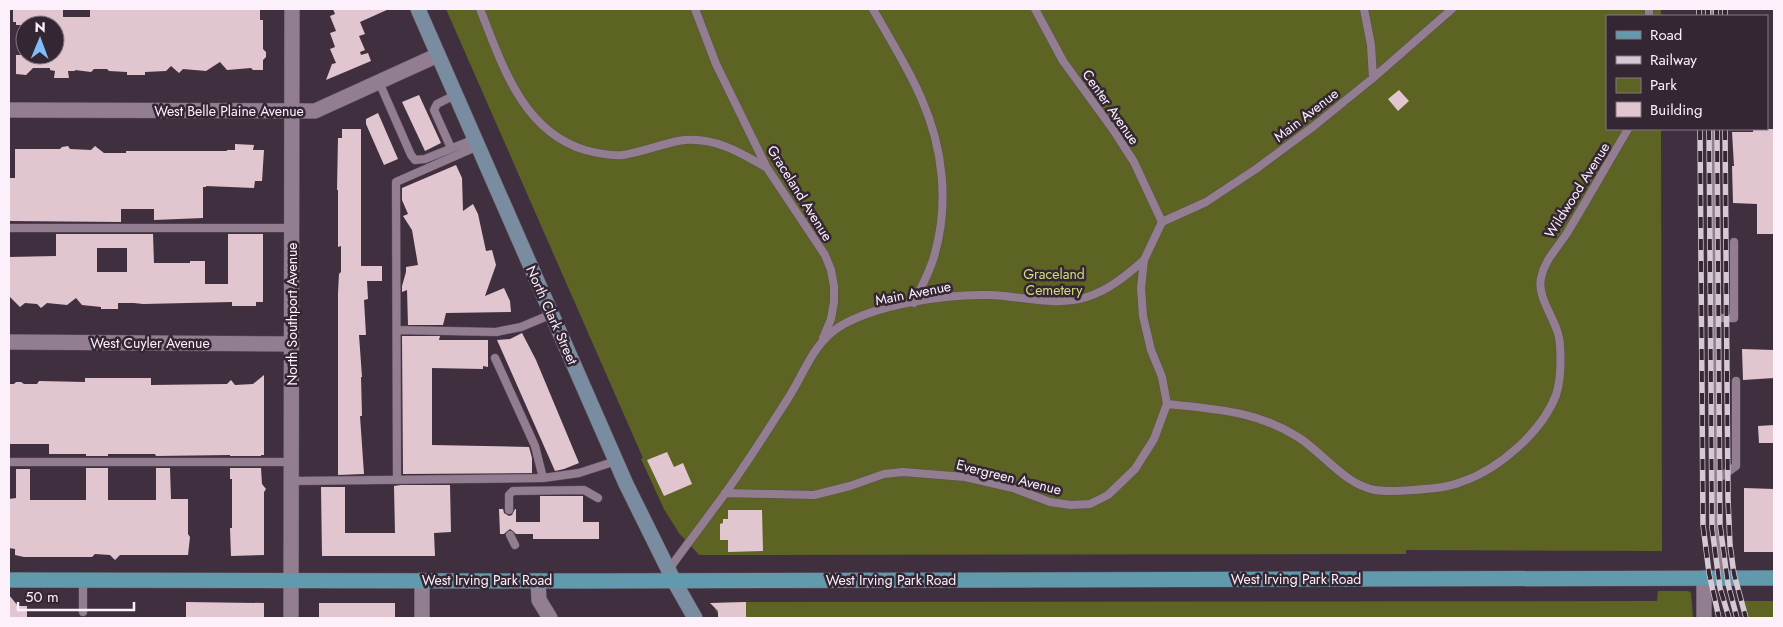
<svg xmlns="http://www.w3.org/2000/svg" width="1783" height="627" font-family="Jost,sans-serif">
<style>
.green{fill:#5c6323}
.building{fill:#e2c6cf;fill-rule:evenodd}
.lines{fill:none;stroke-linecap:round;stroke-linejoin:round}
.service-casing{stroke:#5e505d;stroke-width:9}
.minor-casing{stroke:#5e505d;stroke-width:16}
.tertiary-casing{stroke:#5e505d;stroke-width:16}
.secondary-casing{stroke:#5e505d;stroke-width:16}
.primary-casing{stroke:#5e505d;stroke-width:16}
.service{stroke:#927e90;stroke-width:8}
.minor{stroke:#927e90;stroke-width:15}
.tertiary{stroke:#927e90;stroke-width:15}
.secondary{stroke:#7a8c9f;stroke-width:15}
.primary{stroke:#619aad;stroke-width:15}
.rail-casing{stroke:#d5c9d4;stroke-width:5.5}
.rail{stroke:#352634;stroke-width:4;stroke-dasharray:11;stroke-linecap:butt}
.labels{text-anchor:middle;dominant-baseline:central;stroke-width:5;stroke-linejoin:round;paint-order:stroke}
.street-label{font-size:14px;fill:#fcf1fb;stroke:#352634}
.park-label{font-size:14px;fill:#d2de7a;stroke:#352634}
</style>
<rect width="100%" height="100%" fill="#40303f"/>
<!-- green -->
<path class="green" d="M446 9H1661V16H1607V129H1661L1662 551 1406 550V554L699 555 679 533 664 509 641 459 643 458Z
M1658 591H1688L1691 593 1693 618H720L715 609V605L717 603 746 602 1657 601Z
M1744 601H1774V618H1744Z"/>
<!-- building -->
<path class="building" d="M13 9H63V17H90V9H260V20H263V49L266 52V57L263 60V70H253L251 68 227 70 220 62 206 71 183 69 179 73 171 66 166 71 145 72V75H127V72L109 71 107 69H94L91 72 75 70V71H68L69 78H54L55 71 50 70V68H33L26 75 16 74V55H55V25H16V22H13Z
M333 9H389L360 22 365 34 359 36 365 50 360 52 361 55 368 53 371 61 326 80 332 64 336 63 330 49 335 47 330 33 336 31 330 16 335 14Z
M1399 90 1409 101 1398 111 1388 99Z
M419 95 441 143 425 151 402 102Z
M378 113 398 159 384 165 366 124V119Z
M342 129H361V266H382V281H367L368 299 364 300 366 335H359L362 377H361L362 416H360L364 474 338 475V293L339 274 341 272V246L338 247V190H337L338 138H342Z
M1753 129H1774V234H1757V204L1733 203 1732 166H1734L1732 132H1753Z
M235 144 254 145 253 150H264L262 181H255L254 188 206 186V187H203V218L154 220V209H121V222L9 221V178H15V149H60L62 147 68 146 70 149 91 150 95 146 104 153H126V151H227V150H235Z
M456 165 462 178 463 211 473 204 478 214 486 251 492 250 496 265 485 296 504 288 510 301 511 312 446 313 443 325H408L407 290 402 292V286L406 272V267L418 265 412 230 403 216 408 214 402 200V188Z
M56 234H153L154 263H190V261H205V284H228V234H263V302H256V306H232V302L143 304 134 303H118V309H101V307L82 305 76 298 67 305 47 303 41 308 37 304 25 303 20 307 9 296V257L56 256ZM97 248H127V272H97Z
M522 333 536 360 579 463 564 469 555 471 497 340 510 339Z
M402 336H440L439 340H488V367L483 366V369L432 368V445L529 447 532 458V473L403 474Z
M1742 349 1774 350V378L1743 380Z
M264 375V455H261V456H230V455L156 456 155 454H108V456H86V454H49V444H9V384H14L16 382H21L24 384H37L39 381 85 382V378H151V385L227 384 231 380 235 385 253 384Z
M1774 425V443H1759L1758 426Z
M667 452 674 467 683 463 692 484 664 496 647 460Z
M86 468H108V500H156V468H170L171 499H188V534L190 537 188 555H120L115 560 110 555 95 554 92 557H24L15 555V549L9 548V499L16 498V469H30V500H86Z
M230 468H261L262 484 266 489 264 492V555L231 556 230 528H232V479H230Z
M401 485H450L451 532 434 533 435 556H322L321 487H345V533H395L394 486Z
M1744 488 1774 489V552H1744Z
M540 496H583V522H599V539H533V534H516L513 531 510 529 506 532 504 534H500L499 509H503L504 513 509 516 512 515 515 509H516V522H540Z
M728 510H762L763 551 728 552V540H720V524L723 523V519H728Z
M9 595 18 606H27V618H9Z
M186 602 264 603V618H186Z
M746 602V618H718V611L710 603Z
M319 603H395V618H319Z"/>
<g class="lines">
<!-- service casing -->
<g class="service-casing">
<path id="service" d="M480 9C502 64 522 131 585 150 596 153 611 156 623 155 642 152 659 145 678 141 711 135 740 152 767 168
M695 9 716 64 767 168 825 255 831 270 834 286V302L831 319 823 338
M873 9C889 38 909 69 922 100 943 148 949 203 935 253 931 270 921 287 914 303
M1035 9 1063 61 1114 131 1134 162 1162 222
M1364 9 1371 45 1373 78
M1714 9V16
M1649 16V9
M379 82 411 155 415 160 425 159 475 139
M1714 129 1715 512 1719 555 1723 578
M451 148 434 110 437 104 455 95
M1162 222 1206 202 1256 169 1314 126 1373 78 1452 9
M9 228H292
M1715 318H1734V242
M397 330 496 332 521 327 552 314
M495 358 535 446 543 478 579 473 616 461
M1167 404C1214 409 1257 411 1298 437 1323 453 1344 484 1375 490 1387 492 1401 491 1413 490 1429 489 1446 488 1461 482 1498 470 1542 432 1556 395 1561 380 1561 361 1560 346 1560 323 1536 299 1541 278 1545 259 1557 249 1567 233 1588 198 1608 163 1628 129
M9 462H292
M397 480 396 182 478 146
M292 481 543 478
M1715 481 1736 466V381
M725 493 814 495 850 486 884 474 903 472 965 477 1013 488 1050 502 1071 505 1090 504 1108 495 1135 469 1154 439 1167 404 1162 377 1151 350 1143 316 1141 288 1144 260 1162 222
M509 510V495L513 491 584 490 598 498
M510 535 515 545
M668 571C683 549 700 528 715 507 741 473 764 436 787 400 803 376 813 343 839 327 876 304 946 294 989 295 1022 296 1055 307 1087 297 1109 290 1127 275 1144 260
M83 580V612"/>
</g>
<!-- minor casing -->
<g class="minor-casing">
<path id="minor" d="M9 110 315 111 438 55
M9 342 292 344
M422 580V618
M538 581 539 600 550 618
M1704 618V578"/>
</g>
<!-- tertiary casing -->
<g class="tertiary-casing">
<path id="tertiary" d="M291 618 292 9"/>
</g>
<!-- secondary casing -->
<g class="secondary-casing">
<path id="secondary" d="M418 9 626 484 674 581 695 618"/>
</g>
<!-- primary casing -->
<g class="primary-casing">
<path id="primary" d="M9 580 581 581 1774 578"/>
</g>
<!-- service -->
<use href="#service" class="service"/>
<!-- minor -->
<use href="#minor" class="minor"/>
<!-- tertiary -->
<use href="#tertiary" class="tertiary"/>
<!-- secondary -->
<use href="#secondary" class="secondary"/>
<!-- primary -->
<use href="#primary" class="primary"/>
<!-- rail casing -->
<g class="rail-casing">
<path id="rail" d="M1699 9V16
M1708 9V16
M1716 9V16
M1725 9V16
M1700 129 1703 525 1709 573 1719 618
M1709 129 1712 528 1720 588 1729 618
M1717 129 1720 525 1728 584 1737 618
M1725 129 1728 499 1730 545 1734 574 1746 618"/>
</g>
<!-- rail -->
<use href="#rail" class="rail"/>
</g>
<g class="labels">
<!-- street labels -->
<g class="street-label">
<text transform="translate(1111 107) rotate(55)">Center Avenue</text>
<text x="229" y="111">West Belle Plaine Avenue</text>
<text transform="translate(1306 115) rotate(-38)">Main Avenue</text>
<text transform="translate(1577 190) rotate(-58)">Wildwood Avenue</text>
<text transform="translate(800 193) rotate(58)">Graceland Avenue</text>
<text transform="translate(913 293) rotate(-11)">Main Avenue</text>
<text transform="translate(292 314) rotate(-90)">North Southport Avenue</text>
<text transform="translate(552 315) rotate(66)">North Clark Street</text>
<text x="150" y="343">West Cuyler Avenue</text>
<text transform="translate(1009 477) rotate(14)">Evergreen Avenue</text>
<text x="1296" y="579">West Irving Park Road</text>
<text x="487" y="580">West Irving Park Road</text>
<text x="891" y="580">West Irving Park Road</text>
</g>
<!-- park labels -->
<g class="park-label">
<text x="1054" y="274">Graceland<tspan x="1054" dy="16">Cemetery</tspan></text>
</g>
</g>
<!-- border -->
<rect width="1783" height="627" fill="none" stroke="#fcf1fb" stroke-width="20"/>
<!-- legend -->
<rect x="1606" y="15" width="162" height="115" fill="#352634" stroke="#857784"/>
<rect x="1616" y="31" width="25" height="8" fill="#619aad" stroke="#857784"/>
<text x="1650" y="40" font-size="15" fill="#fcf1fb">Road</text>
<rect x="1616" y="56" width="25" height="8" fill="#d5c9d4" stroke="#857784"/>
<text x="1650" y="65" font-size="15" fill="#fcf1fb">Railway</text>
<rect x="1616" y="78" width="25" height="15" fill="#5c6323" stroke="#857784"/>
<text x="1650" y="90" font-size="15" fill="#fcf1fb">Park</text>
<rect x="1616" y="102" width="25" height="15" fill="#e2c6cf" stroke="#857784"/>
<text x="1650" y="115" font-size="15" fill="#fcf1fb">Building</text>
<!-- north arrow -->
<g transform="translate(40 40) rotate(1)"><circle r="24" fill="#352634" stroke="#857784"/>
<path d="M0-4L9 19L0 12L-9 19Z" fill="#82bcfa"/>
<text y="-8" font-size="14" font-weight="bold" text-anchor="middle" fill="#fcf1fb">N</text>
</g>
<!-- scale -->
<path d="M18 602v8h116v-8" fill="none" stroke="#fcf1fb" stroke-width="2.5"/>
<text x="25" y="602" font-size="15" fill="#fcf1fb" stroke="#352634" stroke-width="4" paint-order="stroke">50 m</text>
</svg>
